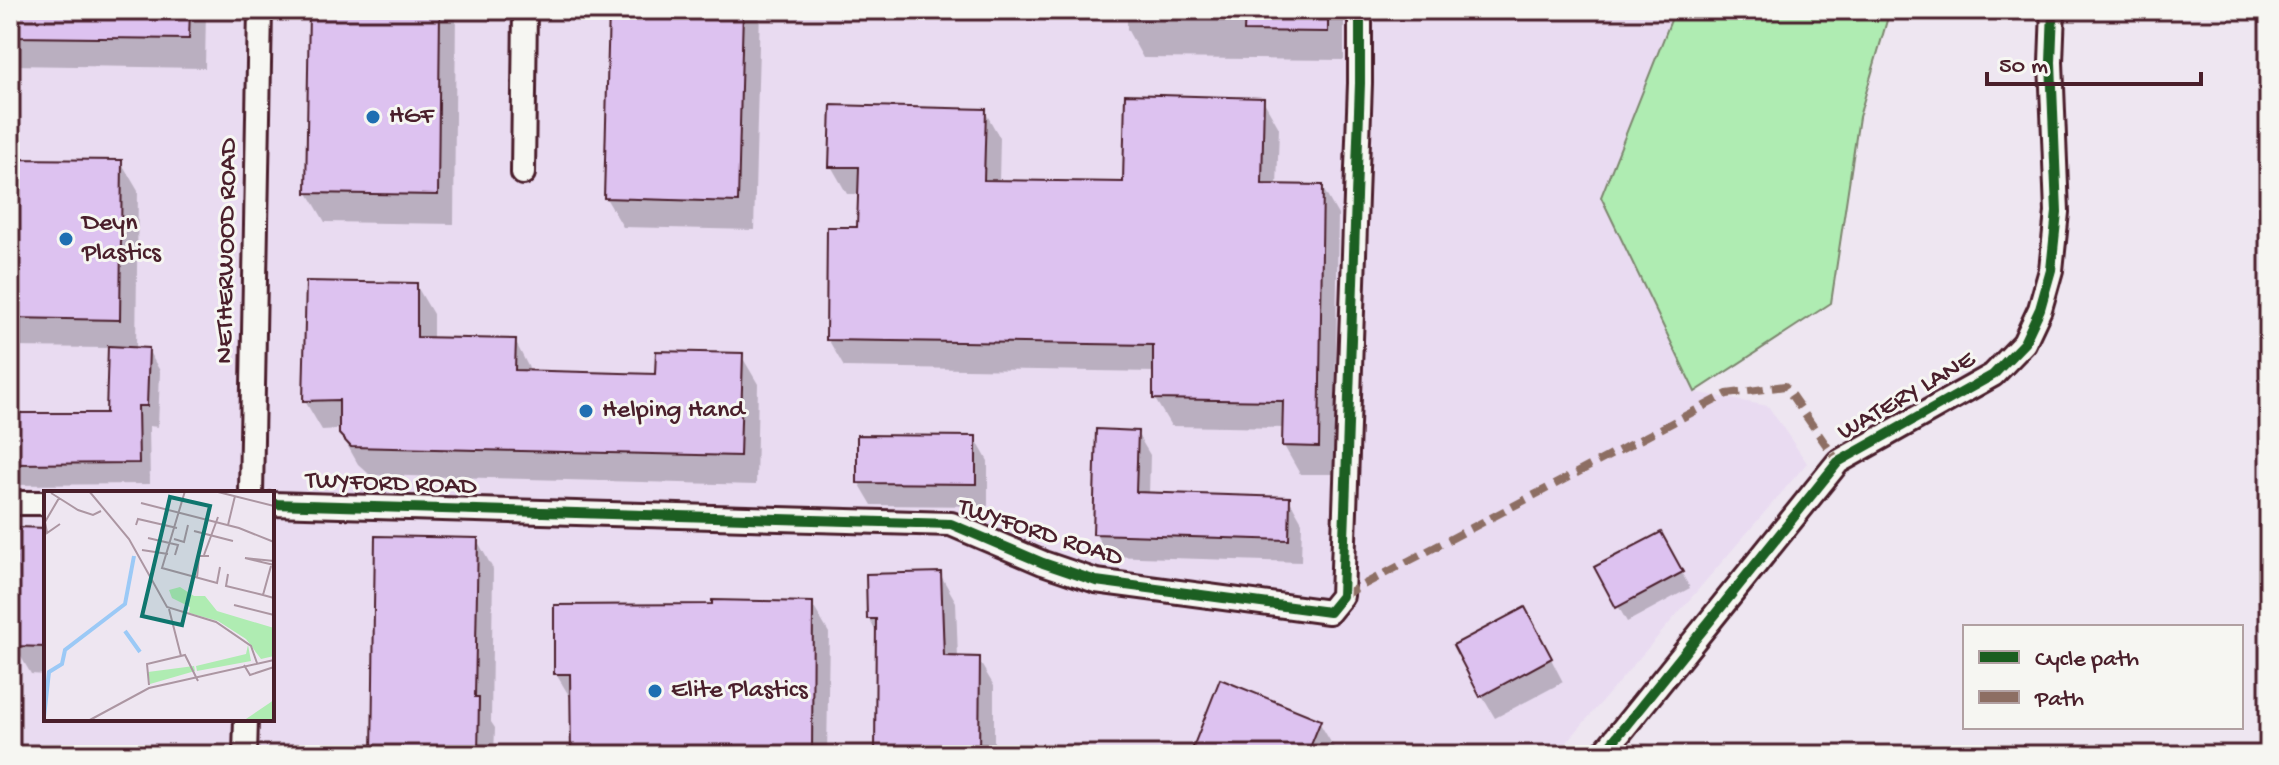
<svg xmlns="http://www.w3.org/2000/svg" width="2279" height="765" font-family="'Gochi Hand',sans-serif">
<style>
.built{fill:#e9dbf1;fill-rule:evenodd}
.green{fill:#afecb2;stroke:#7c866e;stroke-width:2}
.shadow{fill:#0003}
.building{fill:#ddc2f0;stroke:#4a1f2b;stroke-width:2}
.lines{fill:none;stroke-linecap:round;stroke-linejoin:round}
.minor-casing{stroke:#4a1f2b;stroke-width:28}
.minor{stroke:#f6f6f2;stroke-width:22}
.quiet{stroke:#8d6e63;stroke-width:8;stroke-dasharray:16 8;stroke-linecap:butt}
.cycleway-casing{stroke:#f6f6f2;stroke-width:15}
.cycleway{stroke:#1b5e20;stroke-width:10}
.poi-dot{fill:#1f6fb2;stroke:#f6f6f2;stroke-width:3}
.labels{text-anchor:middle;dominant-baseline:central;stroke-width:6;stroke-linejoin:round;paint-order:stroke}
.poi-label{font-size:26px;fill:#4a1f2b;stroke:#f6f6f2;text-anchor:start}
.street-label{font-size:26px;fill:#4a1f2b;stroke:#f6f6f2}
.inset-river{fill:none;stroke:#9bc9f6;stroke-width:4}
.inset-road{fill:none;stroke:#ac96a2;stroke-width:2}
.view{fill:#0f766e;fill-opacity:0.15;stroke:#0f766e;stroke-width:4}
.inset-edge{fill:none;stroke:#4a1f2b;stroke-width:4}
</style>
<rect width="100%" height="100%" fill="#eee6f1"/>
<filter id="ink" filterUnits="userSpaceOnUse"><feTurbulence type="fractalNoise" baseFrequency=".0125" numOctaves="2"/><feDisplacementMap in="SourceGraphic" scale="16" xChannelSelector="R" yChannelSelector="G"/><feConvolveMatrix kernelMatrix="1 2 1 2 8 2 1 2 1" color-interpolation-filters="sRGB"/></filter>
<g filter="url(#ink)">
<!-- built -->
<path class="built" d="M10 10H1678L1695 392 1768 406 1807 463 1556 755H10ZM46 493H272V719H46Z"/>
<!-- green -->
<path class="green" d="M1675 10H1890L1859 117 1831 303 1695 392 1601 197Z"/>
<!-- shadow -->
<path class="shadow" d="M10 10H206L205 68 10 65Z
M311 10H456L454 224 325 222 308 193Z
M611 10H760L754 230 623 227 606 198Z
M1127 10H1344V60L1143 58 1127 29Z
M1263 100 1279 128 1277 187H1322L1338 215 1334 474H1300L1284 446 1285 428 1171 426 1155 399V372L844 367 828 339 859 229 860 194H847L831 166 984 110 1000 138 999 182 1125 184Z
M10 161 121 162 138 191 136 349 148 350 160 371 158 427 149 426 150 484 10 485V415H108L110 348 10 347Z
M416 285 433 314V339L515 341 531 372 657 376 741 355 758 384 756 485 370 475 358 464 341 434V429L322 430 305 401Z
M1137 433 1150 455 1149 494 1289 499 1302 522 1301 562 1108 556 1095 533Z
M975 438 988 461V506L872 505 859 483Z
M46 530V675L31 674 14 645Z
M1660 534 1690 588 1627 622 1597 568Z
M477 540 493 569 491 722 495 728 494 755H374Z
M940 574 956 602 958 658 978 659 994 686V755H877L878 635 869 619Z
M812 604 829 633 827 755H573V702L556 674Z
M1537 632 1563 682 1495 718 1482 696Z
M1319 722 1336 751 1334 755H1192Z"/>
<!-- building -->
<path class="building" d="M10 10H190L189 39 10 37Z
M309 10H440L438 195 306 193Z
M609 10H743L738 202 604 198Z
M1245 10H1328V32L1244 31Z
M1125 94 1264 98 1262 184 1323 185 1319 447 1282 446 1283 401 1153 399V345L826 340 827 227H857L859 167H829L831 105 986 109 984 180 1123 182Z
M10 159 122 160 120 320 10 318Z
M306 281 417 283V337L516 339 515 370 655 374 656 351 743 353 740 456 351 447 339 434V400L303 401Z
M108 346 149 348 147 406H138L139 463 10 464V413H106Z
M1096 429 1138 431 1136 492 1290 497 1289 540 1093 534Z
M857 435 976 436V484L857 483Z
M17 527 46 528V647L12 646Z
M1661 532 1683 572 1616 608 1594 567Z
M375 536 478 538 475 697H479L478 755H372Z
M941 572 944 656 980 657 979 755H875L876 619H867L866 574Z
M712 600 813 602 812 755H571L570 674H554V605L712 604Z
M1525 607 1552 658 1480 697 1453 645Z
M1220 679 1321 720 1307 755H1190Z"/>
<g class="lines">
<!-- minor casing -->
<g class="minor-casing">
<path id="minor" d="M523 173 525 10
M251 493 260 10
M10 503H46
M272 504 951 524 1043 563 1096 581 1329 612 1342 596 1360 83V10
M245 755 246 719
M1602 755 1838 462 1993 375 2024 343 2040 309 2051 270 2057 212 2051 62 2053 10"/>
</g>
<!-- minor -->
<use href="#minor" class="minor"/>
<!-- quiet -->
<path class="quiet" d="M1342 596 1727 394 1785 386 1838 462"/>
<!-- cycleway casing -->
<g class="cycleway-casing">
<path id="cycleway" d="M272 504 951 524 1043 563 1096 581 1329 612 1342 596 1360 83V10
M1602 755 1838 462 1993 375 2024 343 2040 309 2051 270 2057 212 2051 62 2053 10"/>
</g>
<!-- cycleway -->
<use href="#cycleway" class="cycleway"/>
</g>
</g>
<!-- markers -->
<g class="poi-dot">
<circle cx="373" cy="117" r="8"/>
<circle cx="66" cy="239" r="8"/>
<circle cx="586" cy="411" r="8"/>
<circle cx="655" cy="691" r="8"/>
</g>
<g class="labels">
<!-- poi labels -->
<g class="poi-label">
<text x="389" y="117">HGF</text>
<text x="82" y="224">Deyn<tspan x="82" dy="30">Plastics</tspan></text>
<text x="602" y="411">Helping Hand</text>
<text x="671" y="691">Elite Plastics</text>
</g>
<!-- street labels -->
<g class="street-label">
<text transform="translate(228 251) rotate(-89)">NETHERWOOD ROAD</text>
<text transform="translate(1907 397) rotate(-30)">WATERY LANE</text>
<text transform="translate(391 485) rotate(2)">TWYFORD ROAD</text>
<text transform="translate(1040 534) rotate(18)">TWYFORD ROAD</text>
</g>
</g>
<!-- overview -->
<g transform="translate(44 491)">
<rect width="230" height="230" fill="#eee6f1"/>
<path d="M136 96 150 105H161L173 120 230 137V165L217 168 202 148 174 130 145 122 146 116 128 107 125 99ZM204 154 207 170 153 180 152 175 202 163ZM150 175 151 180 106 193 104 181ZM230 208V230H199L227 211Z" fill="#afecb2"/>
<path class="inset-river" d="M81 140 96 161M0 226 5 181 18 173 21 159 81 113 90 65"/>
<path class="inset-road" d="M45 0 85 48 123 116 172 131 207 155 213 172M141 0 118 77 173 92 176 76M170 0 230 15M7 2 15 7 1 31 3 42 16 33M15 7 34 19 49 24 57 20M97 12 195 37 230 51M92 34 94 28 133 37M184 34 191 5M150 40 189 50M104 47 134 54 131 64M130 48 140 51 144 34M98 59 124 63M160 64 174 26M230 70 201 67 230 74M227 75 219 104 230 107M184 83 182 95 219 104M153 87 155 65H165M190 114 230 124M125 118 137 165M200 174 206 184 230 176M105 194 103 173 141 164 154 190M44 230 105 197 230 169"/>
<path class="view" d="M126 6 166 15 138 134 98 125Z"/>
<rect width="230" height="230" class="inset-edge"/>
</g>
<!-- margin -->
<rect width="2279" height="765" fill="none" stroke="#f6f6f2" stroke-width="40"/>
<rect x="20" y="20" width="2239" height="725" fill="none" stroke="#4a1f2b" stroke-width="3" filter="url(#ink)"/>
<!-- legend -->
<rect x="1963" y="625" width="280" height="104" fill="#f6f6f2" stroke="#b1a0a2" stroke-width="2"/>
<rect x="1979" y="651" width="40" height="12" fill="#1b5e20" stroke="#b1a0a2" stroke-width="2"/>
<text x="2035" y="665" font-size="24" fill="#4a1f2b">Cycle path</text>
<rect x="1979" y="691" width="40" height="12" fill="#8d6e63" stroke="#b1a0a2" stroke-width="2"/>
<text x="2035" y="705" font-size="24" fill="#4a1f2b">Path</text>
<!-- scale -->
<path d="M1987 72v12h214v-12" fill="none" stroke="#4a1f2b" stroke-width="4"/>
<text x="1999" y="72" font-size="24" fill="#4a1f2b" stroke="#f6f6f2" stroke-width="6" paint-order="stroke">50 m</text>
</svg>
